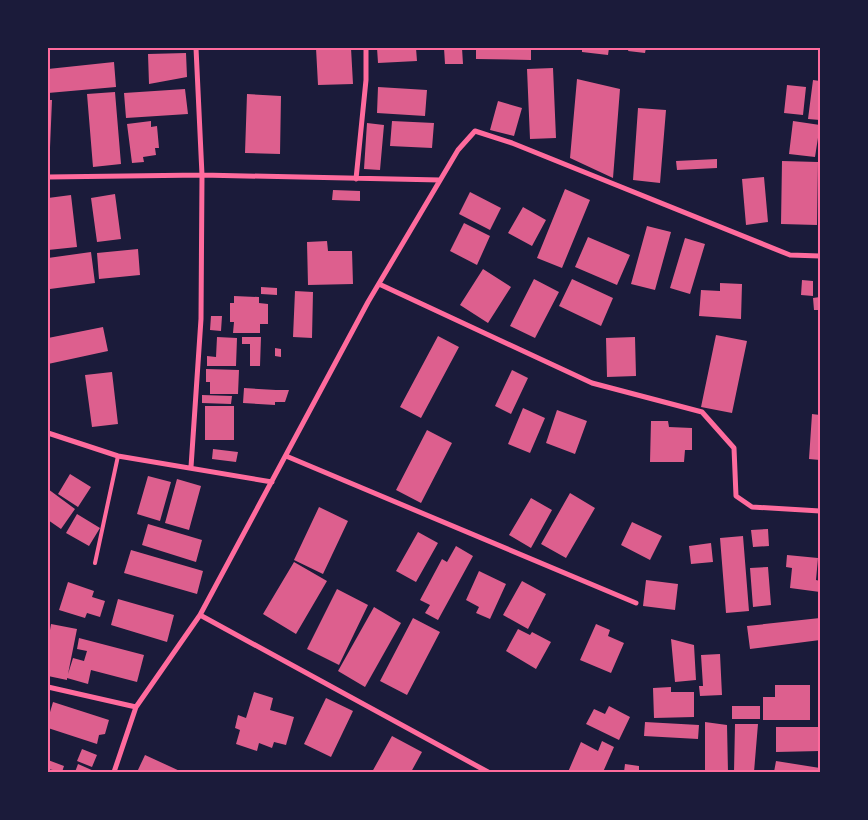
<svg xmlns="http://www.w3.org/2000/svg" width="868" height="820" font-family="Lato,sans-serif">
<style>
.building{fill:#dd5f8e}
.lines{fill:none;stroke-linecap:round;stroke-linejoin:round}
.service{stroke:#ff6b9d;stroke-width:4}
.minor{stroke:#ff6b9d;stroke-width:5}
.neatline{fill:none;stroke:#ff6b9d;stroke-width:2}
</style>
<rect width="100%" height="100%" fill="#1b1b3a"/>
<!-- building -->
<path class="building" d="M316 48H351L353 84 318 85Z
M377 48H416L417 61 378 63Z
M444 48H462L463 64H445Z
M476 48H531V60L476 59Z
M582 48H609L608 55 582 52Z
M629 48H646L645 53 628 51Z
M186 53 187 77 149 84 148 54Z
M114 62 116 87 48 93V69Z
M553 68 556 138 530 139 527 69Z
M577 79 620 89 613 178 570 158Z
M813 80 820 81V120L808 119Z
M787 85 806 87 803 115 784 113Z
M378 87 427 90 425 116 377 113Z
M185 89 188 114 126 118 124 93Z
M115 92 121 164 93 167 87 94Z
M247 94 281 96 280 154 245 153Z
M48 100H52L49 171H48Z
M498 101 522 108 514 136 490 130Z
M638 108 666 110 660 183 633 180Z
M151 121V127L157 126 159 148H155L156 155 143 157 144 162 132 163 127 124Z
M392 121 434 123 432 148 390 146Z
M793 121 820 125 815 157 789 154Z
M367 123 384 125 380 170 364 169Z
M717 159V168L677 170 676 161Z
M782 161 818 162 817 225 781 224Z
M764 177 768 222 746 225 742 179Z
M565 189 590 200 562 268 537 258Z
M333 190 360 191V201L332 200Z
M470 192 501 208 490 230 459 214Z
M115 194 121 239 97 242 91 198Z
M71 195 77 247 48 250V198Z
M523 207 546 220 532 246 508 233Z
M464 223 490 236 477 265 450 251Z
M647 226 671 232 655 290 631 284Z
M588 237 630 255 617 285 575 267Z
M685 238 705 244 690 294 670 288Z
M327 241 328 251H352L353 284 308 285 307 242Z
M138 249 140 275 99 279 97 253Z
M91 252 95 283 50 289 48 258Z
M483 269 511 287 488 323 460 305Z
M534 279 559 292 535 338 510 326Z
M572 279 613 298 601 326 559 306Z
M802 280 813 281V296L801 295Z
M720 283 742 284 741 319 699 316 701 290 720 291Z
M261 287 277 288V295L261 294Z
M295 291 313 292 312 338 293 337Z
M234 296 259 297V303L268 304V324H260V333H233L234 322H230V303H234Z
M820 297V310H814L813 298Z
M211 316H222L221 331 210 330Z
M103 327 108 351 48 364V338Z
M716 335 747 341 732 413 701 407Z
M438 336 459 347 421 418 400 407Z
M217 337 237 338 236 366H207V356L216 357Z
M242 337H261L260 366H250V344H242Z
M635 337 636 376 607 377 606 338Z
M275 348 281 349V357L275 356Z
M206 369 239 370 238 394H210V382H206Z
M512 370 528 378 511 414 495 406Z
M112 372 118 424 92 427 85 375Z
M244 388 276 390H289L285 402H275V405L243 403Z
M202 395 232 396 231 404 202 403Z
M205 406H234V440H205Z
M523 408 545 418 530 453 508 444Z
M557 410 587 421 575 454 546 443Z
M812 414 820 415V460L809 459Z
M651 421H668L669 427 692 428V450H685L684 462H650Z
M427 430 452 443 421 503 396 490Z
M213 449 238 452 236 462 212 459Z
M70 474 91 487 78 507 58 494Z
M148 476 171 482 160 521 137 514Z
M177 479 201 486 189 530 165 523Z
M48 489 75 509 61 529 48 520Z
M570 493 595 508 566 558 541 544Z
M531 498 552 510 531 548 509 535Z
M319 507 348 521 323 574 294 560Z
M77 514 100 528 89 546 66 533Z
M632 522 662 536 650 560 621 545Z
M148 524 202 540 196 562 142 545Z
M768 529 769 546 753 547 751 530Z
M418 532 438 543 416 582 396 571Z
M743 536 749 611 726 613 720 538Z
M711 543 713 562 691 564 689 546Z
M456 546 473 556 438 620 425 613 430 605 420 600 442 559 447 562Z
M131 550 203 571 197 594 124 573Z
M787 555 818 558 816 580 820 581V592L790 588 792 568 786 567Z
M294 562 327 581 296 634 263 614Z
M768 567 771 605 753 607 750 568Z
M479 571 506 584 490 619 476 613 479 607 466 600Z
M646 580 678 584 675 610 643 606Z
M522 581 546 594 528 629 503 615Z
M68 582 94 591 92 597 105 601 100 617 87 613 85 618 59 610Z
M337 589 368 605 339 665 307 649Z
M118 599 174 615 167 642 111 625Z
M374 607 401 623 365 687 338 671Z
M413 618 440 632 407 695 380 681Z
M820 618V640L750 649 747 626Z
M51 624 77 629 68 674 73 658 84 661 87 651 77 649 79 638 144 655 137 682 91 670 88 684 67 678V680L48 676V642Z
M596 624 610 630 608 636 624 643 611 673 580 660Z
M518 629 530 635 532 632 551 642 536 669 506 651Z
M671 639 694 645 696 680 675 682Z
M720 654 722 695 700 696 699 686H703L701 655Z
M775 685H810V720H763V697H775Z
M671 687V692H694V717L654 718 653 688Z
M254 692 273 698 270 710 294 717 286 745 274 742 272 748 259 743 257 751 236 744 240 730 235 728 238 715 246 718Z
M326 698 353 711 331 757 304 744Z
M53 702 109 720 105 734 99 735 97 744 48 728V719Z
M609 706 630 717 619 740 586 724 594 709 605 714Z
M732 706H760V719H732Z
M645 722 699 725 698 739 644 736Z
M705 722 727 725 728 772H705Z
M735 724H758L754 772H734Z
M776 727H820V751L776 752Z
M392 736 422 752 411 772H372Z
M602 741 614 747 603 772H568L581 742 598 751Z
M82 749 97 755 92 767 77 761Z
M145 755 182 772H137Z
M48 760 64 766 62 772 48 769Z
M776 761 820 768V772H774Z
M78 764 94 771 93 772H75Z
M625 764 639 766V772H624Z"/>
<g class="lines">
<!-- service -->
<path class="service" d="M95 563 118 456"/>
<!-- minor -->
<path class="minor" d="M48 177 202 175 440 180
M356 179 366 80V48
M379 284 592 383 702 412 734 448 736 496 752 507 820 511
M48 433 118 456 272 482
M286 456 636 603
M191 467 201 319 202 175 196 48
M200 615 488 772
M48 687 136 707
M114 772 136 707 200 615 368 302 458 150 475 131 512 143 790 255 820 256"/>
</g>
<!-- border -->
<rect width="868" height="820" fill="none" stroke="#1b1b3a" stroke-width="98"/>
<rect x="49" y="49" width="770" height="722" class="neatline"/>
</svg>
